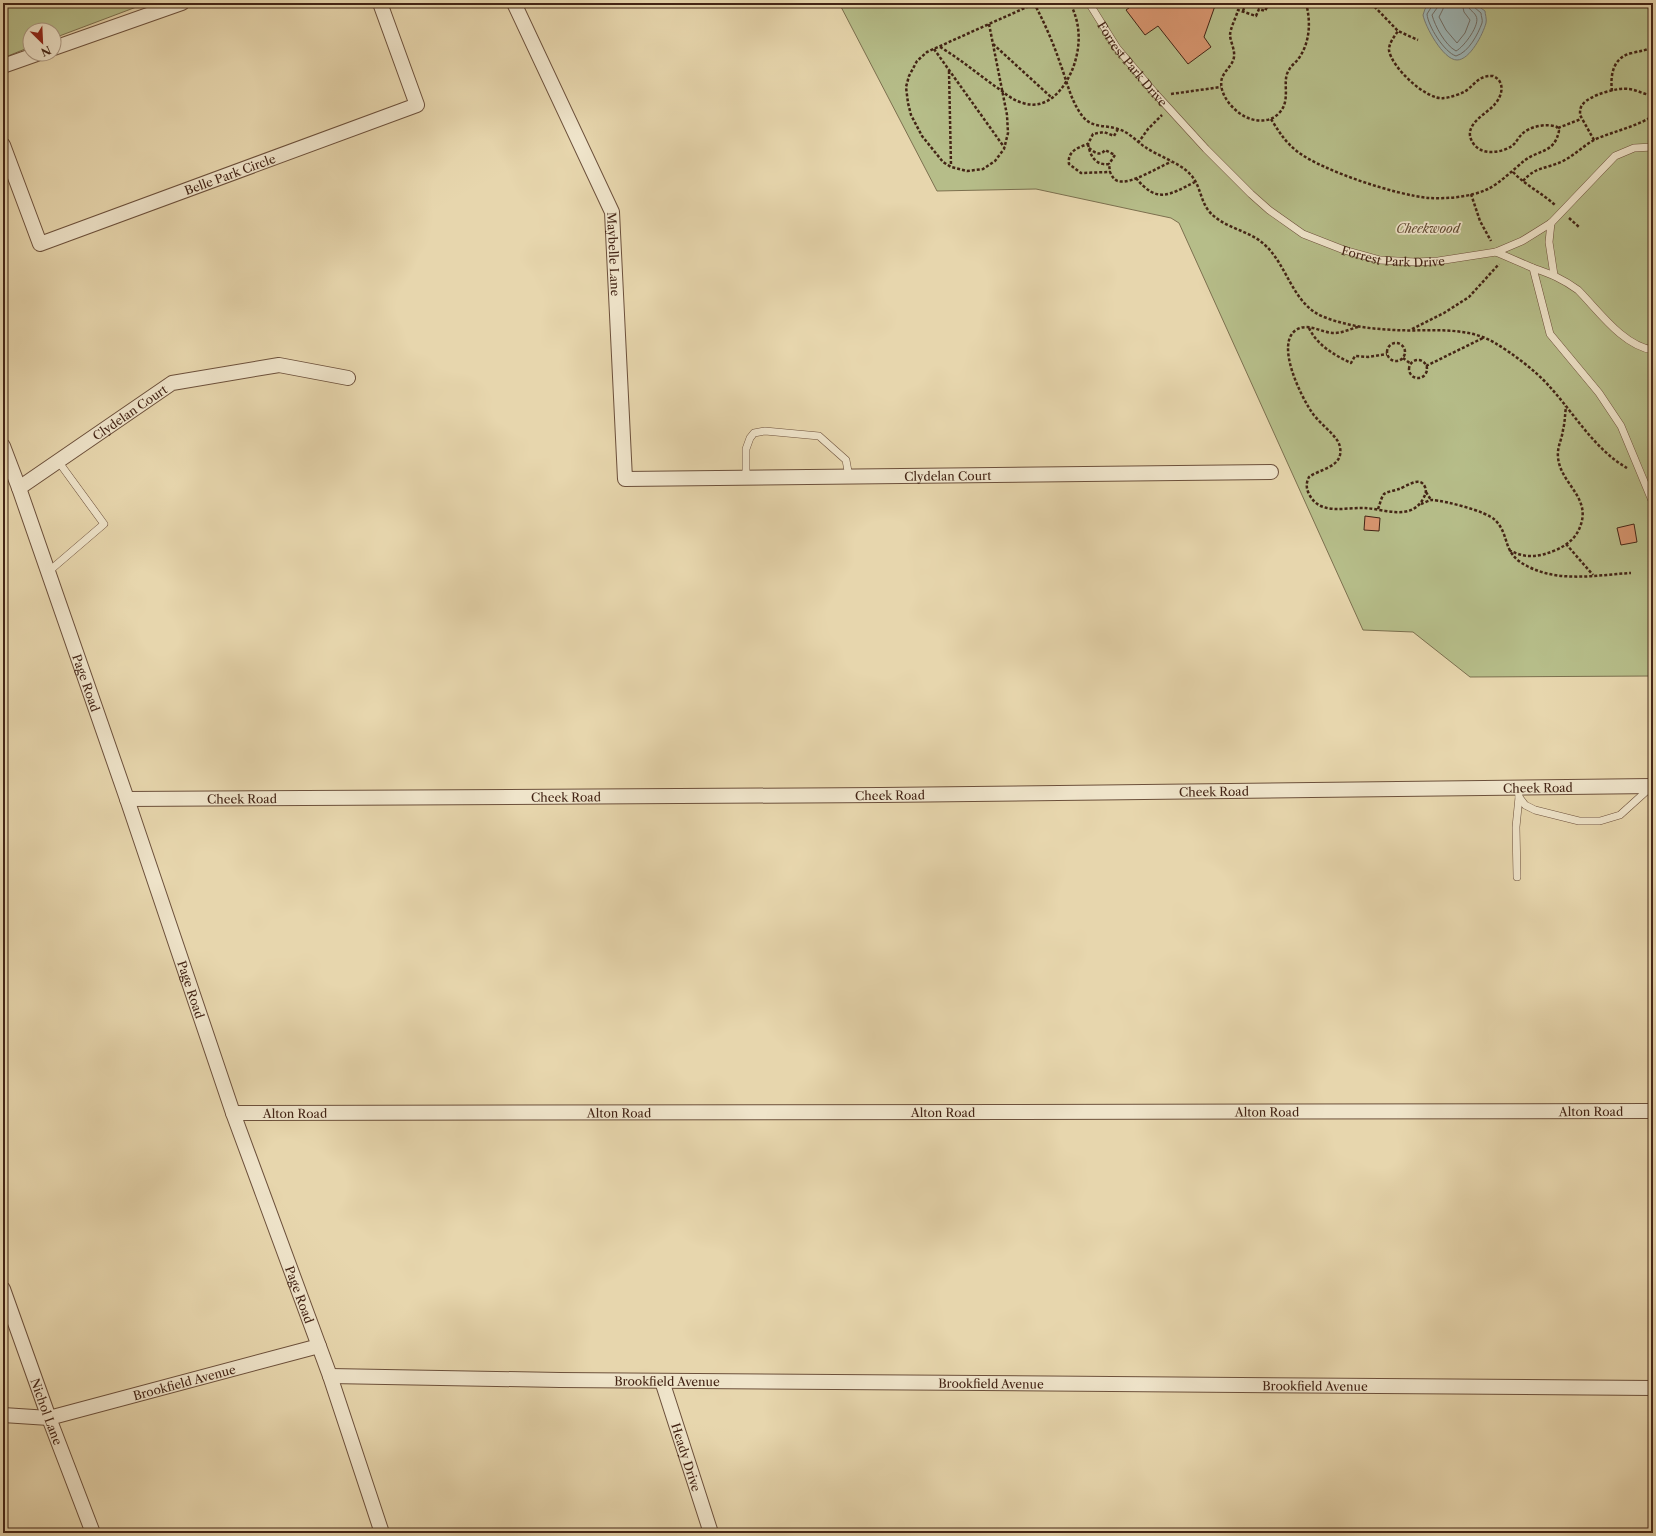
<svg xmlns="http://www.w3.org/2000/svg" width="1656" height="1536" font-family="'Libre Caslon Text',serif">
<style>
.green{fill:#b6bd89;stroke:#7c704f}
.water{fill:#9db6b6;stroke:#797c76}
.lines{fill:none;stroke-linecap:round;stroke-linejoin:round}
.shore{stroke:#706d66;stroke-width:1}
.building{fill:#d7956f;stroke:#432415}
.service-casing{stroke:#6c503b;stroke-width:8}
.minor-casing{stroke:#6c503b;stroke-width:16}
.path{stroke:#432415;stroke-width:2.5;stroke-dasharray:3 2;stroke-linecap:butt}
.service{stroke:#efe4ca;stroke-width:7}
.minor{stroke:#efe4ca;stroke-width:14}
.labels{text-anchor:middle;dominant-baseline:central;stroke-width:3.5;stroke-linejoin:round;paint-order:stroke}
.street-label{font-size:12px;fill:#432415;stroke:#efe4ca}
.park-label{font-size:12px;font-style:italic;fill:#604a32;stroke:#efe4ca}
</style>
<rect width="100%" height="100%" fill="#e7d6ad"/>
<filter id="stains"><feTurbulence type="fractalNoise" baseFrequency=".005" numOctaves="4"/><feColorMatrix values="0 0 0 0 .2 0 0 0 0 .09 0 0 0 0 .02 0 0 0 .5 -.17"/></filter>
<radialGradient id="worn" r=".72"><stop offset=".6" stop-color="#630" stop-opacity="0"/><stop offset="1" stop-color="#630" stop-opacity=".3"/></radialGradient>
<!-- green -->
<path class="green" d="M3 3H147L54 38V30H30V47L3 58Z
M839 3H1653V676L1470 677 1413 632 1363 630 1179 223 1171 218 1036 189 937 191Z"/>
<!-- water -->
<path class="water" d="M1430 3H1474L1485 11C1485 14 1487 19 1486 23 1483 34 1470 60 1457 60 1443 60 1425 26 1423 15L1425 9Z"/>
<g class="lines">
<!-- shore -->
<path class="shore" d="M1433 3 1432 6 1427 14C1428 26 1444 52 1456 56 1469 52 1478 34 1482 23 1483 20 1481 16 1481 13L1474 7 1473 3
M1438 3 1437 8 1432 15C1435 26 1445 45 1456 51 1464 47 1481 24 1476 16 1473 10 1468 11 1468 3
M1444 3 1443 9 1439 17 1446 30 1457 43 1465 33 1470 20 1464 12 1462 3"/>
</g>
<!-- building -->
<path class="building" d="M1136 3H1216L1204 37 1211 47 1188 64 1158 26 1145 35 1126 10Z
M1365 516 1380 518 1379 531 1364 530Z
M1634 524 1637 542 1621 545 1617 528Z"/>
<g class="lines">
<!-- service casing -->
<g class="service-casing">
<g id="service">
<path id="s1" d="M1089 3 1117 48 1154 92 1206 149 1251 194 1269 210 1303 234 1344 250 1380 260 1415 262 1438 261 1496 252 1533 268 1550 334 1599 393 1621 426 1653 503"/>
<path d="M1551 223 1549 242 1554 275"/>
<path d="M1496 252 1522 241 1551 223 1615 156 1634 148 1653 147"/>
<path d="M1533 268C1551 274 1563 279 1578 290 1598 310 1623 346 1653 350"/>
<path d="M746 478V449L750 438 754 433 765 431 819 436 846 460 849 477"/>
<path d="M48 572 104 524 58 461"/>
<path d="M1518 787 1519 797 1525 805 1535 810 1579 821H1600L1620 815 1651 787"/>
<path d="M1517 877 1516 827 1519 797"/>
</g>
</g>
<!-- minor casing -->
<g class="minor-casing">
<g id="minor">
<path id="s2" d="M514 3 612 212 625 479 1271 472"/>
<path d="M54 48 182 3"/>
<path d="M3 66 37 54"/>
<path id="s3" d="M3 145 40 244 417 105 380 3"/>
<path id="s4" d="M3 446 19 488 127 799 233 1113 330 1376 382 1533"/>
<path id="s5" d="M19 488 172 383 279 365 348 378"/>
<path id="s6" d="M127 799 881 795 1653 786"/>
<path id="s7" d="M233 1113 1653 1111"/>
<path id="s8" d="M3 1289 49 1418 93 1533"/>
<path id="s9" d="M330 1376 560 1380 1653 1388"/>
<path id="s10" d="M662 1381 711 1533"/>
<path id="s11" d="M3 1415 49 1418 319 1346"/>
</g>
</g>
<!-- path -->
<path class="path" d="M1034 3C1044 22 1053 42 1060 63 1067 81 1071 103 1084 118 1093 128 1106 125 1118 129 1129 132 1136 141 1145 147 1158 156 1180 163 1190 174 1200 184 1200 199 1208 210 1223 229 1249 229 1266 246 1288 267 1293 305 1324 317 1347 326 1371 329 1395 330 1428 332 1465 325 1495 343 1512 353 1536 371 1549 386 1574 413 1594 449 1627 468
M1269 3 1265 11 1259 9 1256 16 1238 10C1236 18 1230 28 1230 36 1231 43 1235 50 1234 57 1233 65 1225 70 1222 78 1217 94 1236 115 1251 119 1261 122 1272 121 1279 113 1292 100 1281 81 1289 70 1291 65 1296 63 1299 58 1310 42 1311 22 1306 3
M1371 3 1398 31 1418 40
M1243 11 1246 3
M989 24 1007 115 1008 133 1004 149 995 161 983 169 967 171 951 167 943 162 922 136 911 115 908 103 906 87 909 76 917 61 927 52 989 24 1036 3
M993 44 1052 98
M940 47C962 60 981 77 1002 91 1008 96 1015 101 1023 103 1048 111 1065 88 1073 68 1081 46 1081 24 1070 3
M934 49 1004 147
M949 71 951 166
M1612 91C1610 75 1613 57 1632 53 1640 51 1646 51 1653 46
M1171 94 1221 87
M1271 119C1279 132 1286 143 1298 152 1323 171 1396 195 1429 198 1447 199 1471 197 1488 189 1500 183 1514 169 1524 161 1539 149 1554 154 1559 131L1557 127C1547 123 1530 126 1522 134 1518 138 1516 143 1512 146 1501 153 1481 156 1473 143 1461 125 1487 114 1495 104 1503 95 1505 81 1493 76 1480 75 1476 83 1467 90 1464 93 1449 98 1444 98 1427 101 1391 67 1389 50 1389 43 1394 37 1398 31
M1558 128 1581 119
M1118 129 1114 136 1104 132 1093 134 1088 144C1079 147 1067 151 1069 164L1081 173 1110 172C1112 176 1114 180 1118 181 1131 185 1158 167 1171 162
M1594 140 1580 115C1580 111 1580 107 1583 104 1590 95 1618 87 1629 89 1638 90 1644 95 1653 95
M1138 143 1148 129 1162 115
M1088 144C1090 155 1095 166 1109 164L1110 172
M1089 148C1094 152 1100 157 1105 150L1115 155 1109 164
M1513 172C1525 185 1542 193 1555 205
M1136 178C1157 204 1169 195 1195 182
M1523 181C1536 166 1547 169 1563 161 1575 155 1584 145 1596 139 1615 131 1635 127 1653 116
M1471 194 1480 221 1491 241
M1569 218 1579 227
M1358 327C1350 329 1342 333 1334 333 1322 333 1308 322 1296 330 1275 344 1301 396 1311 411 1318 422 1330 430 1337 440 1340 444 1341 450 1340 455 1337 468 1318 470 1309 477 1306 483 1306 488 1309 494 1320 516 1345 507 1365 508 1384 509 1411 521 1423 499 1425 495 1427 492 1425 487 1420 475 1406 487 1399 489 1394 491 1388 491 1384 494 1381 498 1380 504 1378 509
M1309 328C1317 345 1334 355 1351 363L1355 356 1368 357 1387 354
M1412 329 1444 313 1469 297 1499 264
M1387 352a9 9 0 1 1 18 0a9 9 0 1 1-18 0Z
M1403 358 1411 364
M1409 369a9 9 0 1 1 18 0a9 9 0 1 1-18 0Z
M1426 366 1483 338
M1426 492 1431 500
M1421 504C1424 503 1429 500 1432 500 1446 501 1486 511 1495 520 1511 536 1501 553 1527 566 1559 583 1597 575 1631 573
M1566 544 1593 575
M1509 550C1526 559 1539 557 1556 550 1567 545 1576 538 1580 527 1592 497 1560 484 1558 457 1557 447 1562 439 1563 430 1565 422 1565 414 1566 406"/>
<!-- service -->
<use href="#service" class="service"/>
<!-- minor -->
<use href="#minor" class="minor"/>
</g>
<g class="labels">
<!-- street labels -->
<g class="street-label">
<text stroke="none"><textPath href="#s1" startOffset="75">Forrest Park Drive</textPath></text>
<text stroke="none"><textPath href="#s3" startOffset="308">Belle Park Circle</textPath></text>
<text stroke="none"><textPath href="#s1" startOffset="411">Forrest Park Drive</textPath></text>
<text stroke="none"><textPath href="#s2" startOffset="273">Maybelle Lane</textPath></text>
<text stroke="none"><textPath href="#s5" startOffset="134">Clydelan Court</textPath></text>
<text stroke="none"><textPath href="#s2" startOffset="821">Clydelan Court</textPath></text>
<text stroke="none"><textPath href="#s4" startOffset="251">Page Road</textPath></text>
<text stroke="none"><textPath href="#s6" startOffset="1411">Cheek Road</textPath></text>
<text stroke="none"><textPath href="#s6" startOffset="1087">Cheek Road</textPath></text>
<text stroke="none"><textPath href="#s6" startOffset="763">Cheek Road</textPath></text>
<text stroke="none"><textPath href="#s6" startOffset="439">Cheek Road</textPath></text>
<text stroke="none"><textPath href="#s6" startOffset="115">Cheek Road</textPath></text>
<text stroke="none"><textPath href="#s4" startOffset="575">Page Road</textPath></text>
<text stroke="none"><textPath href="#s7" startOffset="1034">Alton Road</textPath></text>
<text stroke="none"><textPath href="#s7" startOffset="1358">Alton Road</textPath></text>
<text stroke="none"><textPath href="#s7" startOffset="386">Alton Road</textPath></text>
<text stroke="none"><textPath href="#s7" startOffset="710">Alton Road</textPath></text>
<text stroke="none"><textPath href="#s7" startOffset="62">Alton Road</textPath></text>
<text stroke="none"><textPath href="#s4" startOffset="899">Page Road</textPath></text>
<text stroke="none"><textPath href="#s9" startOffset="337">Brookfield Avenue</textPath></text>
<text stroke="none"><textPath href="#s11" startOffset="186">Brookfield Avenue</textPath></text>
<text stroke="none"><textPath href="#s9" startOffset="661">Brookfield Avenue</textPath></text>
<text stroke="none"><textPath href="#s9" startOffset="985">Brookfield Avenue</textPath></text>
<text stroke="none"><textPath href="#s8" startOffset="130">Nichol Lane</textPath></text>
<text stroke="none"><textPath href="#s10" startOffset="80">Heady Drive</textPath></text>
</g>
<!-- park labels -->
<g class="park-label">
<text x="1428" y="228">Cheekwood</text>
</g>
</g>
<!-- margin -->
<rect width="1656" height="1536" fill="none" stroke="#e7d6ad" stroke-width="16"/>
<rect x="4" y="4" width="1648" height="1528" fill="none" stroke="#432415" stroke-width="2"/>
<rect x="8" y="8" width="1640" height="1520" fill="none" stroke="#432415"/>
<!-- north arrow -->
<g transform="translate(42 42) rotate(156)"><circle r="19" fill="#efe4ca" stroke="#aa9782"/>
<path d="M0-3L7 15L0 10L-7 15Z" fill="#8f2418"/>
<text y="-6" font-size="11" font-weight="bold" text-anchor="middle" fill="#432415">N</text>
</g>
<rect width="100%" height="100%" filter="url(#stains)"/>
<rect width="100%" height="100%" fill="url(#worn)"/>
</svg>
